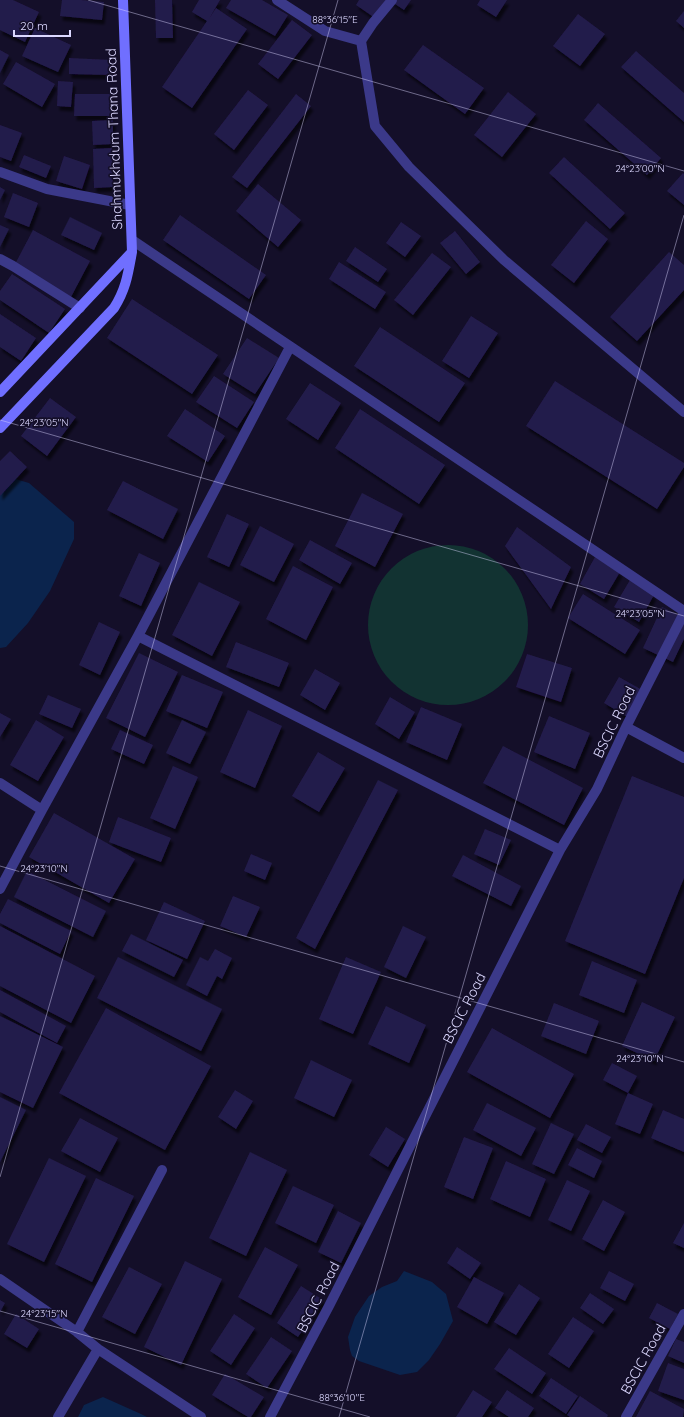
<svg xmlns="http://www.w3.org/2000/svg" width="684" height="1417" font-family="Quicksand,sans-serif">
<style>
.green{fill:#123332}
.water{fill:#0b244d}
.building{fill:#241b4b;filter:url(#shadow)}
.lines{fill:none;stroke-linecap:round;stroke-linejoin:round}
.street{stroke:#3b3989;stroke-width:10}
.secondary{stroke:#706fff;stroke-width:10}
.ticks{fill:none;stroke:#dcd8ff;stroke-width:1;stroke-opacity:0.45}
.labels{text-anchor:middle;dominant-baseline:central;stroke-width:3.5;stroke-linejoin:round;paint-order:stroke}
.street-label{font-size:14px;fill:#dcd8ff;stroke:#140f29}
.ticks-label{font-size:10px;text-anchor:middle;fill:#dcd8ff;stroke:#140f29;stroke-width:3.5;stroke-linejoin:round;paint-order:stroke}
</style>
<defs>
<filter id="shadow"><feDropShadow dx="2.5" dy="4.5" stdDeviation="1" flood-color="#0009"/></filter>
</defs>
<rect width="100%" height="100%" fill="#140f29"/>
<!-- green -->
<path class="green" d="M368 625a80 80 0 1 1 160 0a80 80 0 1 1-160 0Z"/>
<!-- water -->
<path class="water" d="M12 478 29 483 74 522V539L50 591 28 623 6 647 0 648V492Z
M404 1271 432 1282 446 1294 453 1321 440 1344 429 1360 417 1372 400 1375 359 1361 352 1356 350 1350 348 1337 355 1317 369 1296 382 1287 397 1281Z
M103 1397 141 1414 147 1417H78L84 1405Z"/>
<!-- building -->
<path class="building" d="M0 0H13L39 12 25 42 0 30Z
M62 0H81L104 2 102 20 60 16Z
M155 0H172L173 38H156Z
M199 0H220L209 19 216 8 247 29 192 108 162 87 207 21 192 12Z
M231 0H262L288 15 275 36 226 8Z
M359 0H385L386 1 375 18 356 5Z
M389 0H411L404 10Z
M480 0H507L496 17 477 5Z
M684 11V28L676 21Z
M578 14 605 34 580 66 553 46Z
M292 20 312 35 278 79 258 64Z
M35 28 71 45 58 72 22 56Z
M423 45 484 88 465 114 404 70Z
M0 50 9 55 0 73Z
M636 51 684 93V122L621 67Z
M69 58 112 60 111 75 69 74Z
M16 62 55 84 42 107 3 84Z
M58 81 73 82 71 107 57 106Z
M248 90 268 105 234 150 214 134Z
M508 92 536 114 502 157 474 135Z
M75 94H113V116H74Z
M296 94 311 106 247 188 232 177Z
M598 103 661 158 647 175 584 120Z
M113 120V144L93 145 92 121Z
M0 125 22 133 11 161 0 157Z
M112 148 113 187 94 188 93 149Z
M24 155 51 166 46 178 19 167Z
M64 156 90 165 82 189 56 181Z
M564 157 625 213 610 229 549 173Z
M683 173 684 174V205L667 191Z
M258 184 301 220 278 247 236 211Z
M0 187 5 190 0 200Z
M13 193 38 203 29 227 4 217Z
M180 215 266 275 249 299 163 240Z
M70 217 102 233 94 250 61 235Z
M586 221 608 239 574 283 551 265Z
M401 222 421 236 405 257 386 243Z
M0 225 9 229 0 247Z
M33 230 90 261 71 297 14 266Z
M455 231 480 262 466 274 440 243Z
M355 247 387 269 378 282 346 261Z
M669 252 684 265V290L637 341 610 317Z
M432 253 451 267 413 315 394 300Z
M339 262 386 292 375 309 329 279Z
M12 274 65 309 49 333 0 300V291Z
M132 299 218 355 192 394 107 338Z
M0 314 36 338 21 361 0 347Z
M471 316 498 333 469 378 442 361Z
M380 327 465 383 439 422 354 366Z
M247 338 279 358 255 394 223 374Z
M214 376 254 402 237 428 196 402Z
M555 381 684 463V467L657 509 526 426Z
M310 383 341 403 318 440 286 419Z
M50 398 76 417 47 456 21 436Z
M185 409 225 436 208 462 167 436Z
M360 409 445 465 419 504 335 448Z
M10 451 27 467 0 496V461Z
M123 481 178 509 163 539 107 510Z
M362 493 403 514 375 567 335 546Z
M227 514 249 524 229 567 207 557Z
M260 526 294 544 274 582 240 565Z
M517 527 571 567 551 609 505 546Z
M310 540 352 563 340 584 299 560Z
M139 553 160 563 141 606 119 596Z
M595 557 620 572 604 599 580 584Z
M293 566 333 587 306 640 266 619Z
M630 580 654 595 639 622 614 607Z
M199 582 240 602 212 656 172 635Z
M583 594 640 630 625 654 568 618Z
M662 607 684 618V639L673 662 643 648Z
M99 622 120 632 100 675 79 665Z
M236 642 289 663 279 687 226 667Z
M139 653 178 672 145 737 106 718Z
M527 654 572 668 561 702 516 687Z
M315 669 340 683 325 710 300 695Z
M182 675 223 692 207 728 166 711Z
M619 677 644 691 629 718 604 703Z
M48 695 81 709 72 728 39 714Z
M390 697 415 712 399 739 375 724Z
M421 707 462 724 447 760 406 742Z
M248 710 282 726 255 788 220 772Z
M0 713 11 719 0 737Z
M549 716 590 733 575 769 534 752Z
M36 720 64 737 38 781 10 765Z
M182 720 206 732 190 764 166 753Z
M120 730 153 745 144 764 111 749Z
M503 746 583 788 564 825 483 783Z
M318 752 345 768 319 812 292 796Z
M173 766 198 777 175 829 150 818Z
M632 776 684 797V878L645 974 565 941Z
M378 780 398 790 315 949 296 938Z
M54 813 135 859 109 903 29 857Z
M118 817 171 838 161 862 109 842Z
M485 829 511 840 499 865 474 854Z
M251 854 272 863 265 880 244 871Z
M463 855 521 886 511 906 452 876Z
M27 871 106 911 93 937 14 897Z
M233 896 260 907 246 937 220 926Z
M8 899 71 931 60 954 0 923V914Z
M164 902 205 921 187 959 146 940Z
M0 926 95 976 71 1023 0 986Z
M403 926 426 937 406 978 384 967Z
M131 934 183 960 174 977 122 951Z
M215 949 232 958 222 979 217 976 207 996 186 985 200 957 208 961Z
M118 957 222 1009 201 1051 97 998Z
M346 957 381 972 353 1034 319 1019Z
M592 961 637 980 624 1013 579 995Z
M0 990 66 1026 57 1043 0 1012Z
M642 1002 675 1017 654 1061 622 1046Z
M554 1003 599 1021 586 1054 541 1036Z
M386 1006 426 1025 409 1063 368 1044Z
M106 1008 211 1066 165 1150 59 1093Z
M0 1016 63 1047 33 1108 0 1092Z
M492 1028 574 1074 550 1118 467 1072Z
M311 1060 352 1080 334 1117 294 1098Z
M612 1063 637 1076 628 1093 603 1080Z
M235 1090 253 1101 236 1129 218 1117Z
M628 1093 653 1104 640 1134 615 1124Z
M0 1097 26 1110 0 1162Z
M487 1103 536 1128 521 1156 473 1130Z
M663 1110 684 1119V1152L651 1138Z
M80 1118 118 1138 100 1172 61 1151Z
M551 1123 574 1134 554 1174 532 1164Z
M586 1124 611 1137 602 1153 577 1140Z
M386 1127 405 1139 388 1167 369 1155Z
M464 1137 493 1148 473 1199 444 1187Z
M577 1148 602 1161 594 1178 568 1165Z
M250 1152 287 1170 246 1256 209 1238Z
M49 1158 86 1176 44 1262 7 1244Z
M506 1161 546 1179 530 1217 490 1199Z
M96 1178 134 1196 92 1282 55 1264Z
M567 1180 590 1191 571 1231 548 1220Z
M293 1186 334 1205 316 1243 275 1223Z
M603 1200 625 1212 604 1251 582 1239Z
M338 1211 361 1223 341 1263 318 1252Z
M684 1223V1248L673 1243Z
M265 1247 298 1265 271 1315 238 1297Z
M457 1247 481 1263 470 1279 447 1263Z
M185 1261 222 1279 181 1365 144 1347Z
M129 1267 162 1284 135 1334 102 1317Z
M609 1271 634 1284 625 1301 600 1288Z
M474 1277 504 1293 487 1324 457 1307Z
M519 1284 540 1298 516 1335 494 1322Z
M301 1286 323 1300 298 1337 277 1323Z
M590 1293 614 1309 603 1324 580 1308Z
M0 1300 5 1303 0 1312Z
M657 1303 678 1314 670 1329 649 1318Z
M16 1314 39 1329 27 1348 4 1334Z
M234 1314 255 1328 231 1365 210 1351Z
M573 1317 594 1331 569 1368 548 1354Z
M271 1337 292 1351 267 1388 246 1374Z
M676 1339 684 1342V1363L668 1356Z
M509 1348 546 1373 532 1394 494 1369Z
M668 1363 684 1369V1400L658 1391Z
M225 1374 264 1397 251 1417H248L212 1395Z
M551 1378 578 1396 566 1414 539 1396Z
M473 1390 492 1402 482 1417H456Z
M507 1390 534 1408 528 1417H509L495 1408Z
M650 1391 684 1409 683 1417H636Z
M580 1396 608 1415 607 1417H570L567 1415Z"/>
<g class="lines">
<!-- street -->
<path class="street" d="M277 0 325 31 361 41 373 23 392 0
M361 41 375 126 409 167 504 260 684 412
M0 172 47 189 130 205
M132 240 684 611
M0 259 13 266 80 308
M138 636 560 850
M626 727 684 758
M0 783 42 810
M0 889 42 810 138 636 290 347
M0 1279 77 1332 98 1349 201 1417
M77 1332 162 1170
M58 1417 98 1349
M270 1417 329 1306 560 850 597 789 626 727 684 613
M626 1417 684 1314"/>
<!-- secondary -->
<path class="secondary" d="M0 392 132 252
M0 428 114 308C126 289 128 274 132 252L123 0"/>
</g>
<!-- ticks -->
<path class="ticks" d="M88 0 684 171M0 420 684 616M0 866 684 1062M0 1177 338 0M0 1311 370 1417M339 1417 684 215"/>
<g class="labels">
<!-- street labels -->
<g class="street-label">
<text transform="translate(114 139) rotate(-92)">Shahmukhdum Thana Road</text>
<text transform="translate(614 722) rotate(-64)">BSCIC Road</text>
<text transform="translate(464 1008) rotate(-63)">BSCIC Road</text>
<text transform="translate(318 1297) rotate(-63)">BSCIC Road</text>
<text transform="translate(643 1359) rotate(-61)">BSCIC Road</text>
</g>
</g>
<g class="ticks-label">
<text x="335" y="23">88°36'15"E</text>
<text x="640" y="172">24°23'00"N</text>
<text x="44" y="426">24°23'05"N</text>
<text x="640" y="617">24°23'05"N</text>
<text x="44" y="872">24°23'10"N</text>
<text x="640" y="1062">24°23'10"N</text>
<text x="44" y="1317">24°23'15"N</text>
<text x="342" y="1401">88°36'10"E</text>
</g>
<!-- scale -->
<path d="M14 30v6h56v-6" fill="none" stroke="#dcd8ff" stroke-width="2"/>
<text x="20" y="30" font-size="12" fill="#dcd8ff" stroke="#140f29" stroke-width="3" paint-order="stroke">20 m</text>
</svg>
